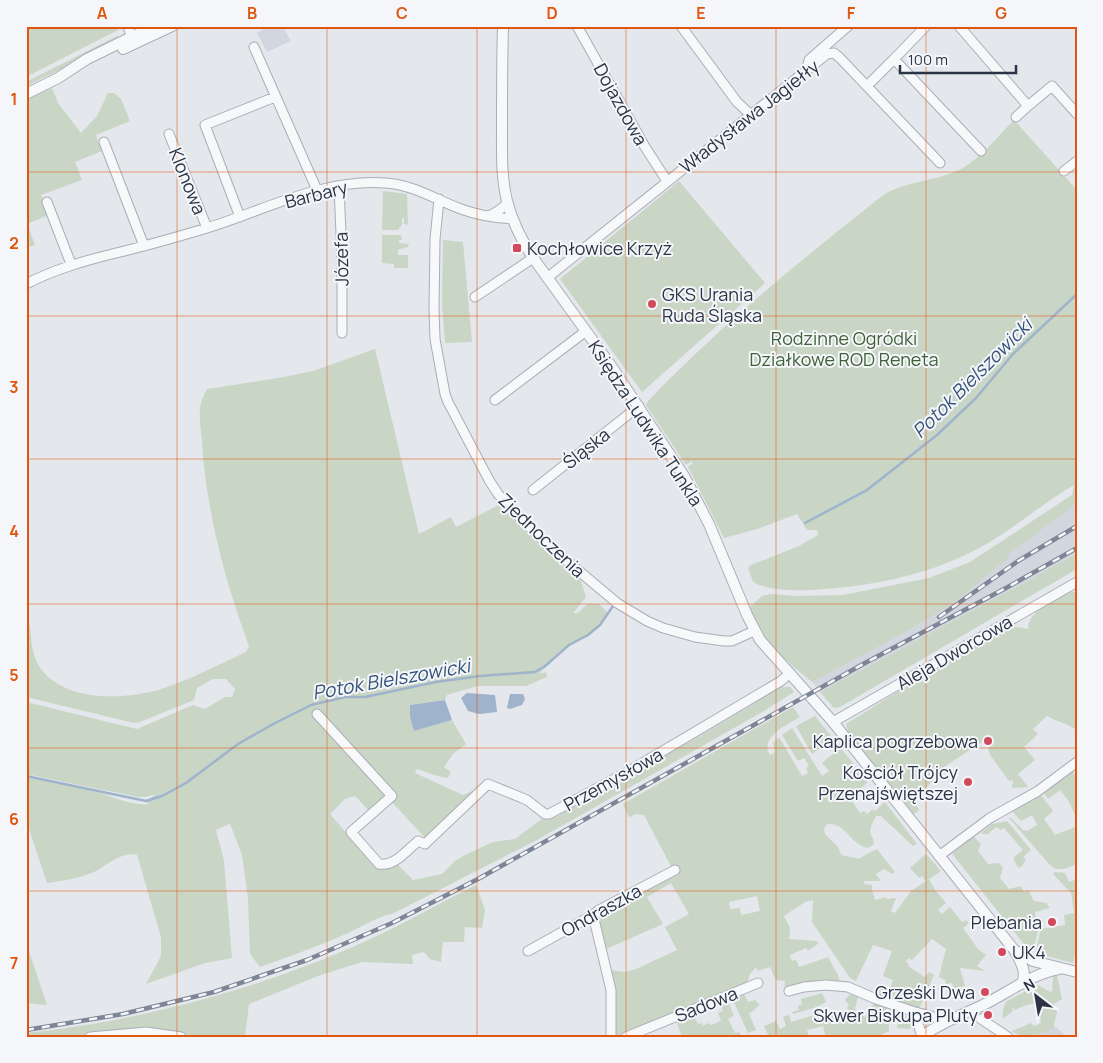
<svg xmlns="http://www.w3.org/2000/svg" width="1103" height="1063" font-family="Manrope,sans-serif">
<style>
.built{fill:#d2d6de}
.green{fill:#c9d6c5;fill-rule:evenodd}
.water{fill:#9fb4cc}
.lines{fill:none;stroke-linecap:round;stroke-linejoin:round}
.stream{stroke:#9fb4cc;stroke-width:2.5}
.minor-casing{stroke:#a9aeb7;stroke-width:11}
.tertiary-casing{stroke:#a9aeb7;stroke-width:12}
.minor{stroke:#f7f8fa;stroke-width:9}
.tertiary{stroke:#f7f8fa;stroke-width:10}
.rail-casing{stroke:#7d8696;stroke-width:4.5}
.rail{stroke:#f4f6f9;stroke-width:2.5;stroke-dasharray:8;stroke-linecap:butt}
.grid{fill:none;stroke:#df570f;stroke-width:1;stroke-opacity:0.55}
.poi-dot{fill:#d1495b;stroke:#f4f6f9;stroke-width:2}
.labels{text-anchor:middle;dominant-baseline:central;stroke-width:4;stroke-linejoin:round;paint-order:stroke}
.street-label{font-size:18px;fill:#2b3445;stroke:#f4f6f9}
.poi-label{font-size:18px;fill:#2b3445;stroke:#f4f6f9;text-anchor:end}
.park-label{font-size:18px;fill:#3f6138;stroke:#f4f6f9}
.water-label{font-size:19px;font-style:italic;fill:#34527a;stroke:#f4f6f9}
.neatline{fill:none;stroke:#df570f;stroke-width:2}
.grid-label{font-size:16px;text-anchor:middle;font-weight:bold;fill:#df570f}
</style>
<rect width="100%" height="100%" fill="#e4e7ec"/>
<!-- built -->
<path class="built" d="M270 26H282L291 41 267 52 257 33Z
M1077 503V553L1024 583 820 692 812 682 853 659 988 574 1007 560 1008 554Z
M1053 1025 1064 1034 1061 1037H1033L1052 1028Z"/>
<!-- green -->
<path class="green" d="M26 26H119L118 30 26 77Z
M119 35 111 45 26 86V82Z
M52 88 58 103 81 133 97 116 108 93H114L121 99 130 121 96 135 102 151 75 162 82 180 41 195 49 215 27 224 35 245 26 248V100Z
M1014 120 1077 190V503L1009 554 1007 560 988 574 958 600 909 630 812 682C787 662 759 639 750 607L762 596 770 594 796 596 843 595 929 578 970 562 1072 495 1074 485C1048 500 1024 520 998 537 946 570 885 585 824 589 804 591 771 592 753 582L748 568 751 565 799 546 818 535 817 530H807L797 514 757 529 724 538 688 467 693 463 692 461 686 465 646 405 649 400C721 325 801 260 882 196 903 182 928 182 952 173 977 164 995 139 1014 120Z
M679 181 765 283 642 392 560 279Z
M383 191 407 194 408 225 404 224V218H402V224L398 230H382Z
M382 235H401L402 240H399V243L409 244 408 247 398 250V255H408V268H394V264L382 263Z
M443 240 463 242 472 342 445 343 442 303Z
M375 349 419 534 451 517 456 527 501 504 511 517 537 543 581 581 586 597 573 613H578L587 604H599L608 613 600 625 588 635 559 652 544 667 540 674 546 672 547 677 526 686H478L447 695 445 700 410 705 414 731 452 720 466 744 453 754 444 767 451 772 448 778 434 775 417 769 415 773 463 795 472 791 474 795 427 840 392 802 375 817 355 796 345 799 330 814 377 868 387 869 396 863 413 880 442 874 455 861 465 855 493 842 515 839 543 818 549 819 557 816 700 736 754 704 774 690 782 687H790L794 692 764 711 537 840 392 914C383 914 357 929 346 934 318 946 289 957 260 967L250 954 248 898 242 855 230 824 216 830 224 861 232 958 205 963 146 984 161 956V937L137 855C121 851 108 865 94 872 80 878 62 881 47 883L26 820V777C48 782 70 785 92 791 111 795 129 806 149 804L146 801 156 794 145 797H138L26 774V702L137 729 193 705 205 709 225 697H232L235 689 226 679H213L197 688 194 700 140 722 134 723 26 697V625H30C31 639 32 654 39 666 62 702 122 700 158 690 188 681 218 665 246 652L249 646C225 581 206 511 202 441 201 429 198 414 201 403 202 398 205 393 207 389L278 378 313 371Z
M1077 553V569L840 707 834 708 820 692 1024 583Z
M1069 592H1077V731C1069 723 1057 722 1047 716L1033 729 1038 734 1024 747 1035 760 1018 774 1028 787 1012 788 1013 780 1009 781 990 755 988 747 994 743 988 735 982 739V742L944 767 941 770 937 767 934 769 937 776 914 801 919 810 914 814 848 732 846 724 902 689 1012 626 1028 629C1028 610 1055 601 1069 592Z
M793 707 800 717C787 725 759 737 770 755L775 752 773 743 779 737 802 776 808 773 806 768 809 766 804 758 798 761 782 735 792 728 822 776 829 771 822 763 834 753 825 745 812 754 796 726 815 716 868 782 850 798 860 813 864 811 867 814 873 809 875 811 885 802 917 844 913 846 881 816H876C872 824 867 832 873 838L874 844 868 848C850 845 847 823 828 824L824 828 825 834 838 847 841 855C847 857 852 856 858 859L877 849 895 872 892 874 884 869 876 874 881 881H864V884L872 885V890L875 900 886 897 887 899 896 898 891 911 895 913 911 891 926 881 922 876 919 878 910 868 926 854 941 871 929 879 935 890 946 903 938 910 942 914 950 907 962 922 966 920 969 923 963 928 978 949 986 955 977 966 985 971 960 968 965 986 954 989 952 983 946 984 945 980 939 977 946 949 932 939 912 960 908 958 906 962 909 964 908 966 925 977 929 972 934 975 919 1009 886 999 877 993 879 986 889 990 893 980 883 976 892 951 873 945 856 981 850 978 812 922 813 900 805 902 784 916 790 928 789 939 816 941 819 943 808 951 806 948 790 955 792 961 796 960 799 967 828 957 838 975 840 982 798 986 784 992 785 981 776 980 770 967 758 971 756 967 750 974 747 984 624 1035H616L614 1034 609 970 625 972 636 969 677 950 665 927 689 914 671 883 647 897 663 924 606 949 598 918 675 874 644 815 635 814 630 817 628 816 623 804ZM757 896 760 911 741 915 740 908 730 909 729 902Z
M1073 771 1077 779V798L1075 799 1077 819 1068 800 1060 790 1048 799 1044 793Z
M1041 795 1053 811 1044 819 1055 835C1062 831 1072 830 1077 825V864L1064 869H1056L1049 864 1009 818 1010 817 1023 830 1027 831 1037 825 1032 815 1021 821 1012 811Z
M1007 821 1031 850 1023 857 1026 860 1022 866 1018 868 1013 858 1023 850 1004 828 1001 830 996 827 988 834H983L981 833 992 824Z
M973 836 981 844 978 851 988 864 999 863 1003 868 1000 878 1009 889 1021 886 1024 892 1028 890 1034 901 1046 903 1050 908 1035 912 1038 930 1033 952 1027 948 953 855V853Z
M1055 872 1065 873 1069 882 1077 879V945L1073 963 1035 953 1041 929 1065 925 1064 915 1074 913 1071 893 1053 874Z
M476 885 485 910 482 928 465 927 464 942H443L441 962 430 959 424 952 412 955 413 964 362 962 318 976 249 1004 245 1037H194L149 1028 65 1037H26V1033C145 1021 278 984 385 932 416 917 446 900 476 885Z
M26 942 47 1005 26 1003Z
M1053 976H1057L1062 999 1054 1004 1057 1012 1053 1028C1036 1035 1028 1042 1012 1031L1031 1023 1034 1026 1041 1023 1040 1016 1042 1013C1042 997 1024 1006 1015 1010L1014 1008 1012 1009 1013 1011 1003 1019C1002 1012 1003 1007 1007 1001L1038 985 1052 993Z
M743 991 748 1002 755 1000 760 1005 749 1014 756 1030 748 1033 731 996Z
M822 993 826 1002 814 1008 793 1014 792 1012 799 1010 798 1006 802 1004 801 999Z
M850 994 858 997 855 1008 856 1012 865 1017 874 1003 887 1008 880 1019 889 1024V1031L882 1034 883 1037H826L823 1026 807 1030 809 1037H769L764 1026 776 1021 780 1029 786 1026 783 1017 789 1015 791 1022 818 1014 821 1019 833 1013 838 1018 840 1016 837 1013 843 1012 848 1016 851 1012 847 1008 849 1005 845 1000Z
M727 998 734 1016 728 1019 735 1033 739 1032 742 1036 682 1037 676 1021 701 1009 702 1012 694 1016 698 1024 702 1023 703 1026 709 1023 711 1025 721 1021 718 1013 723 1011 720 1004 707 1009 706 1007Z
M898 1013 909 1017 914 1027 908 1029 897 1028 899 1015Z"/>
<!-- water -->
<path class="water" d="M467 693 495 695 497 712 479 714 468 711 461 698Z
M510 694H523L525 699 522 705 510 709 507 708Z
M445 700 452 720 414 731 410 717V705Z"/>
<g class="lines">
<!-- stream -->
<path class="stream" d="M805 523 867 490 937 435 976 398 1013 354 1077 294
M26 776 146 801 162 796 186 783 238 744 275 723 311 705 345 697H365L436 682 480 676 535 672 544 667 569 645 588 635 600 625 613 606"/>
<!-- minor casing -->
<g class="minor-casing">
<path id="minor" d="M128 26 133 42
M577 26 645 147 667 181
M681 26 737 102 751 115
M926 26 894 59 981 151
M959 26 1028 106 1052 86 1077 114
M254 47 317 190
M807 69 809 60 848 26
M867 86 894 59
M1016 117 1028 106
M169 134 207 228
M104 142 144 246
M1064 171 1077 161
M339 186 342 258V333
M439 199 435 239 434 310 435 339 445 394 448 402 489 480 498 494 520 518 547 544 617 603 647 621 663 628 695 637 724 641H732L754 631
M47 202 71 264
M489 216 498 211 508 203
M240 217 205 125 275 97
M547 278 827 54 834 53 840 58 940 163
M26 284C55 269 84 261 116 253 146 246 177 237 207 228 265 210 324 178 386 183 414 185 436 200 461 209 477 215 496 218 513 219
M475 297 533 258
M495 400 586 331
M533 490 639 406
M317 714 392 796 351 832 379 864C394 867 406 851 416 843L418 841 425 844 427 842 488 784 527 800 545 814H549L629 771 781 681 790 673
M833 722 1077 582
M939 856 990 818 1038 791 1077 762
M593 915 611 990V1037
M528 951 593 915 599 910 675 870
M789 991 804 987 826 985 848 987 876 999 912 1011
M981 1019 1008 1037
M922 1036 915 1015 912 1011 934 1017 943 1023
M90 1037 146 1032 181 1037
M626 1037 758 983"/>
</g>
<!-- tertiary casing -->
<g class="tertiary-casing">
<path id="tertiary" d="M503 26C502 59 502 92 502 125 502 151 501 177 507 201 513 224 525 247 539 266L614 370 684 476 709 524 747 615 760 640 833 722 1015 951C1021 963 1027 971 1022 984
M123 49 172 26
M26 94 58 78 87 59 154 26
M1016 951 1033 961 1077 972
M921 1037C940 1023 962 1015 983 1005 1008 993 1031 974 1059 969"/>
</g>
<!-- minor -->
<use href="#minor" class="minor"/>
<!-- tertiary -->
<use href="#tertiary" class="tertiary"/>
<!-- rail casing -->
<g class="rail-casing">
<path id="rail" d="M939 617 1018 561 1077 526
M26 1030 123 1014 214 992 307 960 392 923 478 879 865 663 1006 588 1077 548"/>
</g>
<!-- rail -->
<use href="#rail" class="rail"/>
</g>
<!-- grid -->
<path class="grid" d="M177 26V1037M327 26V1037M477 26V1037M626 26V1037M776 26V1037M926 26V1037M26 172H1077M26 316H1077M26 459H1077M26 604H1077M26 748H1077M26 891H1077"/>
<!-- markers -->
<g class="poi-dot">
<rect x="512" y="243" width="10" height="10" rx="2.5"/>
<circle cx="652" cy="304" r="5"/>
<circle cx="988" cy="741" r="5"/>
<circle cx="968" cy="782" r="5"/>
<circle cx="1052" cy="922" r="5"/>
<circle cx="1002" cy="952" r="5"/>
<circle cx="985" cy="992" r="5"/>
<circle cx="988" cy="1015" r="5"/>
</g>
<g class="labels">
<!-- street labels -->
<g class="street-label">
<text transform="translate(621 104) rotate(61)">Dojazdowa</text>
<text transform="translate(749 116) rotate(-38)">Władysława Jagiełły</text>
<text transform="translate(188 181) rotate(68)">Klonowa</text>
<text transform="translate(316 194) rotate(-14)">Barbary</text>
<text transform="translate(341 259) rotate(-91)">Józefa</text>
<text transform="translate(646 423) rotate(57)">Księdza Ludwika Tunkla</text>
<text transform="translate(586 448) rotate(-38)">Śląska</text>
<text transform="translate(542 535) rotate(44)">Zjednoczenia</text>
<text transform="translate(954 652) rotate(-30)">Aleja Dworcowa</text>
<text transform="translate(613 779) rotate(-29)">Przemysłowa</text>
<text transform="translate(601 910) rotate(-29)">Ondraszka</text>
<text transform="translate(706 1004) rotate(-22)">Sadowa</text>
</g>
<!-- poi labels -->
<g class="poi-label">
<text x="527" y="248" text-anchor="start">Kochłowice Krzyż</text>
<text x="662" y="294" text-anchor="start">GKS Urania<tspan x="662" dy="21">Ruda Śląska</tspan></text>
<text x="978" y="741">Kaplica pogrzebowa</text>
<text x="958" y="772">Kościół Trójcy<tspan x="958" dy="21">Przenajświętszej</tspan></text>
<text x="1042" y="922">Plebania</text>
<text x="1012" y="952" text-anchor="start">UK4</text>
<text x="975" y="992">Grześki Dwa</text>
<text x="978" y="1015">Skwer Biskupa Pluty</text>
</g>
<!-- park labels -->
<g class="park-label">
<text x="844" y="338">Rodzinne Ogródki<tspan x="844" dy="21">Działkowe ROD Reneta</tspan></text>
</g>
<!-- water labels -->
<g class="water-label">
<text transform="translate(972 378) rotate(-45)">Potok Bielszowicki</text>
<text transform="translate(391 679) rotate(-10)">Potok Bielszowicki</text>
</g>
</g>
<!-- border -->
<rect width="1103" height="1063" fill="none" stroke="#f4f6f9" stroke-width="55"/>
<!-- north arrow -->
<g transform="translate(1036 996) rotate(329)" stroke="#f4f6f9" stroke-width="4" paint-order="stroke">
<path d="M0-4L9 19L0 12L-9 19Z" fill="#2b3445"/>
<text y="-8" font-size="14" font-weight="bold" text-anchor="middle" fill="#2b3445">N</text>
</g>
<!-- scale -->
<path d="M900 65v8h116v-8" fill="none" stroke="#2b3445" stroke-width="2.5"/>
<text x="908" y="65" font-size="15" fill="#2b3445" stroke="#f4f6f9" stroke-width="4" paint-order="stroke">100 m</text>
<rect x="28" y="28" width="1048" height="1008" class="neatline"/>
<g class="grid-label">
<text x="102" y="19">A</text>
<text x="252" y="19">B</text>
<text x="402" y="19">C</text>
<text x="552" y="19">D</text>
<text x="701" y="19">E</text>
<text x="851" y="19">F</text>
<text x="1001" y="19">G</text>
<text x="14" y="105">1</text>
<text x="14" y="249">2</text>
<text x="14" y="393">3</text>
<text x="14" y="537">4</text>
<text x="14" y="681">5</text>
<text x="14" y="825">6</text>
<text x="14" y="969">7</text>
</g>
</svg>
